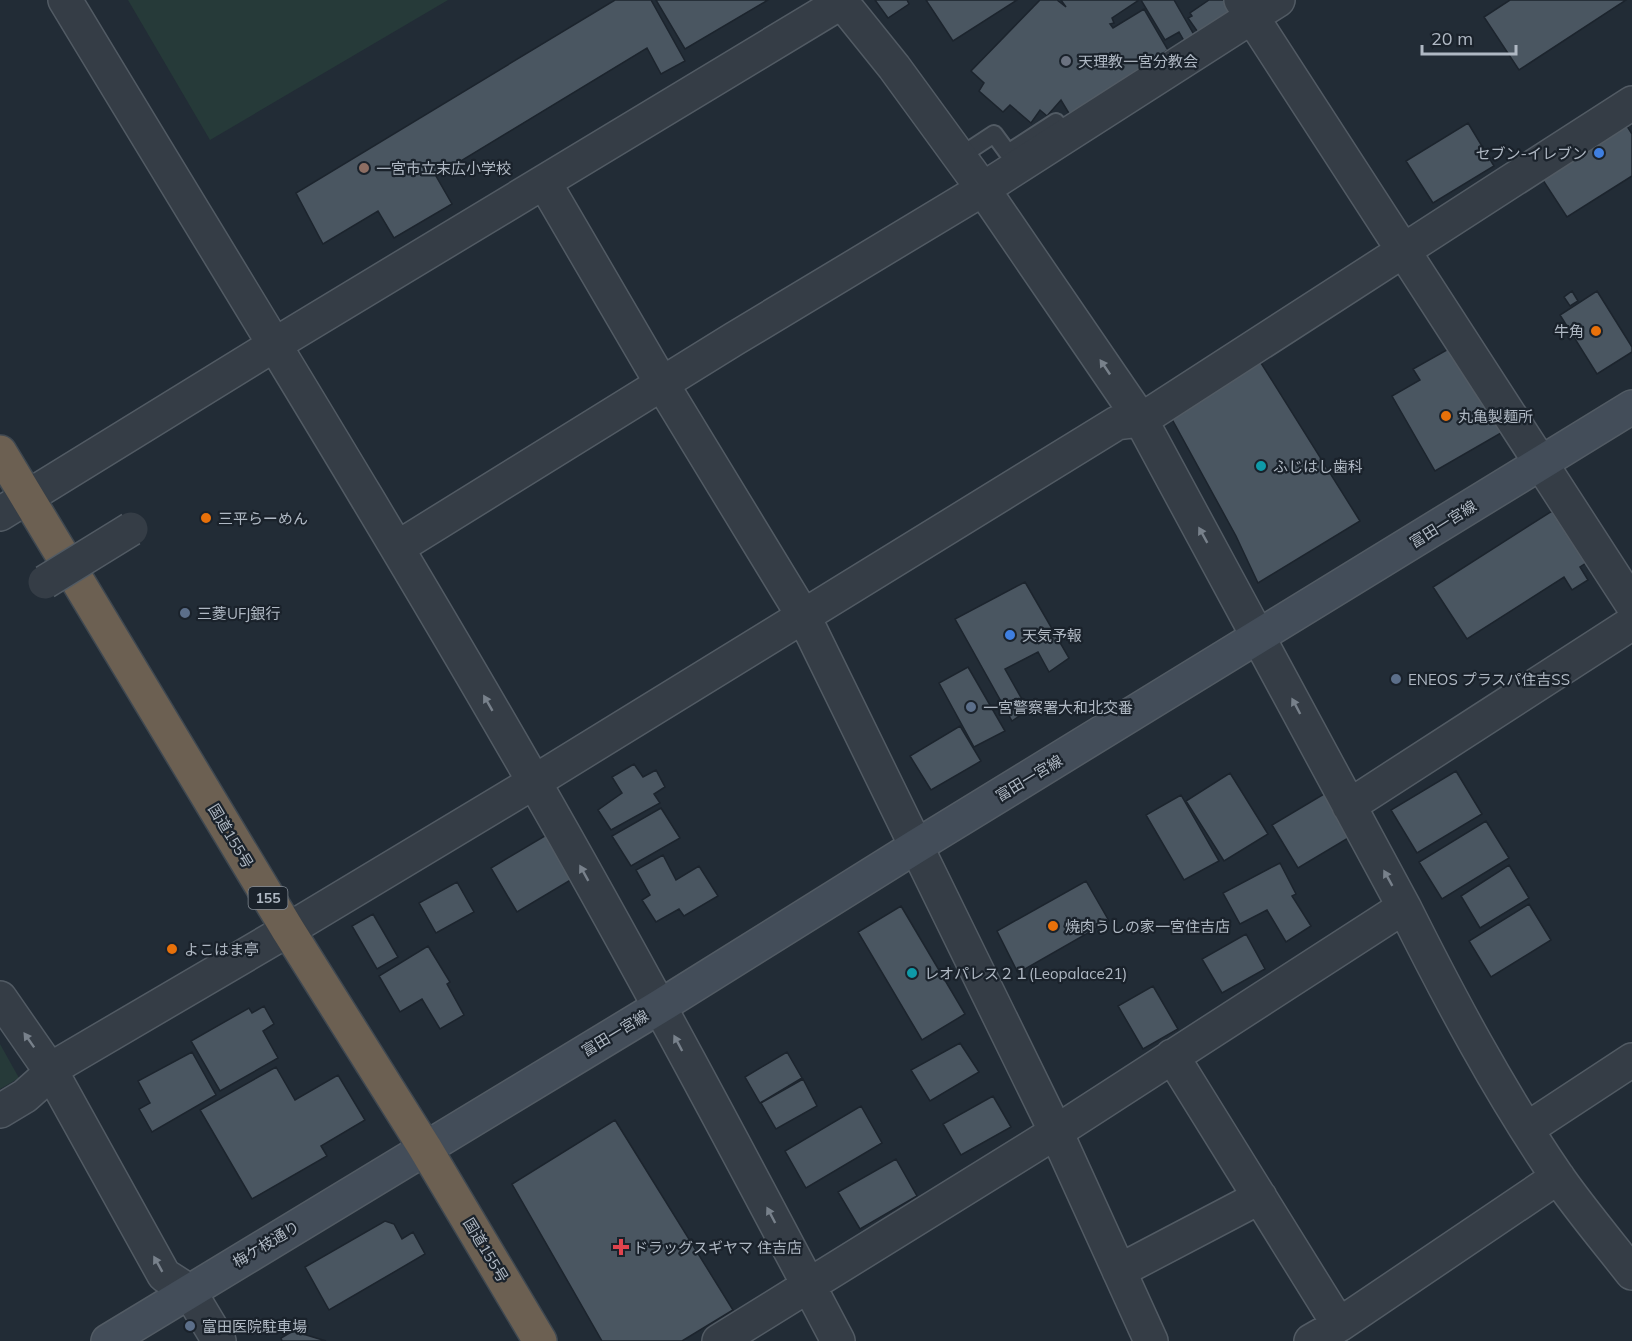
<svg xmlns="http://www.w3.org/2000/svg" width="1632" height="1341" font-family="Mulish,'Noto Sans JP',sans-serif">
<style>
.green{fill:#263a39}
.building{fill:#4a5661;stroke:#1c242d;stroke-width:1.5}
.lines{fill:none;stroke-linecap:round;stroke-linejoin:round}
.lane-casing{stroke:#525b64;stroke-width:20}
.street-casing{stroke:#525b64;stroke-width:36}
.secondary-casing{stroke:#525b64;stroke-width:36}
.highway-casing{stroke:#3f4851;stroke-width:36}
.lane{stroke:#353d46;stroke-width:16}
.street{stroke:#353d46;stroke-width:33}
.secondary{stroke:#434d59;stroke-width:33}
.highway{stroke:#6c6052;stroke-width:33}
.street-bridge-casing{stroke:#525b64;stroke-width:36;stroke-linecap:butt}
.street-bridge{stroke:#353d46;stroke-width:33}
.oneway{fill:#78818b}
.worship-dot{fill:#6b7280;stroke:#1a222b;stroke-width:2}
.shop-dot{fill:#3f7fe0;stroke:#1a222b;stroke-width:2}
.education-dot{fill:#8d6e63;stroke:#1a222b;stroke-width:2}
.food-dot{fill:#e8710a;stroke:#1a222b;stroke-width:2}
.culture-dot{fill:#0f9aa8;stroke:#1a222b;stroke-width:2}
.service-dot{fill:#5c6f8a;stroke:#1a222b;stroke-width:2}
.health-dot{fill:#e0444e;stroke:#1a222b;stroke-width:2}
.labels{text-anchor:middle;dominant-baseline:central;stroke-width:4.5;stroke-linejoin:round;paint-order:stroke}
.shield{fill:#1a222b;stroke:#828b95;stroke-width:1.5}
.shield-label{font-size:14px;font-weight:bold;fill:#afb8c3}
.poi-label{font-size:15px;fill:#afb8c3;stroke:#1a222b;text-anchor:start}
.street-label{font-size:15px;fill:#afb8c3;stroke:#1a222b}
</style>
<rect width="100%" height="100%" fill="#222c36"/>
<!-- green -->
<path class="green" d="M128 0H448L210 140Z
M0 1044 19 1078 0 1089Z"/>
<!-- building -->
<path class="building" d="M615 0H651L685 61 661 74 647 48 436 176 452 204 394 238 378 211 323 244 296 193Z
M656 0H768L685 49Z
M875 0H907L909 4 888 18Z
M926 0H1017L953 41Z
M1040 0H1057L1066 7 1061 0H1139L1112 18 1114 23 1110 24 1113 28 1144 9 1168 50 1112 87 1073 120 1061 100 1047 116 1040 110 1031 123 1010 105 1003 112 979 91 984 83 971 71Z
M1141 0H1174L1197 40 1187 46 1179 32 1165 40Z
M1209 0H1225L1236 14 1202 38 1188 18 1192 16 1190 13Z
M1510 0H1626L1519 70 1484 17Z
M1622 118 1632 134V176L1567 217 1537 171Z
M1468 123 1494 166 1433 203 1406 161Z
M1572 291 1578 301 1570 306 1564 297Z
M1597 291 1632 347V352L1597 374 1560 315Z
M1452 347 1501 433 1435 471 1392 396 1420 380 1413 369Z
M1256 355 1360 521 1258 583 1236 536 1167 410Z
M1552 511 1586 563 1580 567 1588 580 1572 590 1564 577 1467 639 1433 587Z
M1025 582 1069 658 1049 672 1038 652 1005 669 1028 710 1012 721 955 619Z
M968 667 1005 731 974 747 939 683Z
M960 726 981 761 931 790 910 756Z
M634 764 643 777 656 770 665 787 654 794 660 803 611 830 598 810 622 793 612 777Z
M1456 771 1482 814 1417 853 1391 810Z
M1230 773 1268 834 1224 861 1186 801Z
M1329 791 1355 834 1298 868 1272 825Z
M1181 795 1219 861 1184 880 1146 815Z
M661 808 680 838 631 866 612 836Z
M1486 821 1509 858 1442 899 1419 862Z
M548 834 574 878 517 912 491 868Z
M663 855 676 880 699 866 718 896 684 916 679 909 656 922 642 900 650 895 636 870Z
M1280 863 1296 894 1292 896 1311 926 1286 942 1267 910 1240 924 1223 893Z
M1509 865 1529 898 1480 928 1461 896Z
M1086 881 1109 921 1018 973 997 931Z
M457 882 474 912 436 933 419 903Z
M1529 904 1551 940 1491 977 1469 941Z
M901 906 965 1014 922 1040 858 932Z
M373 914 398 957 377 969 352 926Z
M1246 934 1265 969 1222 993 1202 959Z
M428 946 450 982 447 984 464 1015 440 1029 422 999 400 1012 379 976Z
M1153 986 1178 1029 1143 1049 1118 1006Z
M264 1006 274 1024 263 1031 278 1058 220 1091 191 1041 249 1008 252 1013Z
M960 1043 979 1072 930 1101 911 1070Z
M192 1052 216 1095 152 1132 139 1109 150 1103 138 1081Z
M787 1052 802 1078 760 1103 745 1077Z
M276 1067 295 1100 338 1075 365 1120 321 1146 327 1156 252 1199 200 1110Z
M803 1079 817 1106 776 1129 761 1103Z
M993 1096 1011 1127 961 1155 943 1124Z
M861 1106 882 1143 806 1188 785 1151Z
M615 1120 733 1310 682 1341H602L512 1184Z
M896 1159 917 1196 860 1229 838 1192Z
M385 1221 394 1224 402 1239 413 1232 425 1254 329 1310 305 1267Z
M293 1331 326 1341H282L281 1338Z"/>
<g class="lines">
<!-- lane casing -->
<g class="lane-casing">
<path id="lane" d="M959 157 994 134 1008 153 1056 122"/>
</g>
<!-- street casing -->
<g class="street-casing">
<path id="street" d="M65 0C222 260 382 517 533 780 639 965 739 1153 838 1341
M840 0 894 67 983 189 1141 420 1404 907C1450 999 1499 1091 1557 1176 1580 1209 1607 1241 1632 1273
M1241 0 1632 604
M544 182 662 384 804 617 1056 1132 1151 1341
M0 514 274 345 845 0
M397 548 734 339 983 189 1278 0
M1349 806 1632 623
M0 998 52 1073 164 1275 189 1291 219 1341
M1172 1056 1339 1325
M0 1111 25 1096 63 1062 288 930 534 782 1117 423 1141 420 1632 103
M1527 1129 1632 1060
M1119 1271 1260 1197
M719 1341 1056 1132 1404 907
M1311 1341 1339 1325 1558 1177"/>
</g>
<!-- secondary casing -->
<g class="secondary-casing">
<path id="secondary" d="M108 1341 659 1007 915 847 1632 407"/>
</g>
<!-- highway casing -->
<g class="highway-casing">
<path id="highway" d="M0 452 288 930 425 1148 540 1341"/>
</g>
<!-- lane -->
<use href="#lane" class="lane"/>
<!-- street -->
<use href="#street" class="street"/>
<!-- secondary -->
<use href="#secondary" class="secondary"/>
<!-- highway -->
<use href="#highway" class="highway"/>
<!-- street-bridge casing -->
<g class="street-bridge-casing">
<path id="street-bridge" d="M45 582 131 529"/>
</g>
<!-- street-bridge -->
<use href="#street-bridge" class="street-bridge"/>
</g>
<!-- one-way arrows -->
<defs><path id="oneway-solid" d="M-6-.8H1V-3.2L6.5 0L1 3.2V.8H-6Z" transform="scale(1.5)"/></defs>
<g class="oneway">
<use href="#oneway-solid" transform="translate(1105 367) rotate(-124)"/>
<use href="#oneway-solid" transform="translate(1203 535) rotate(-119)"/>
<use href="#oneway-solid" transform="translate(488 703) rotate(-120)"/>
<use href="#oneway-solid" transform="translate(1296 706) rotate(-118)"/>
<use href="#oneway-solid" transform="translate(584 873) rotate(-119)"/>
<use href="#oneway-solid" transform="translate(1388 878) rotate(-119)"/>
<use href="#oneway-solid" transform="translate(29 1040) rotate(-125)"/>
<use href="#oneway-solid" transform="translate(678 1043) rotate(-118)"/>
<use href="#oneway-solid" transform="translate(771 1215) rotate(-118)"/>
<use href="#oneway-solid" transform="translate(158 1264) rotate(-119)"/>
</g>
<!-- markers -->
<circle class="worship-dot" cx="1066" cy="61" r="6"/>
<g class="shop-dot">
<circle cx="1599" cy="153" r="6"/>
<circle cx="1010" cy="635" r="6"/>
</g>
<circle class="education-dot" cx="364" cy="168" r="6"/>
<g class="food-dot">
<circle cx="1596" cy="331" r="6"/>
<circle cx="1446" cy="416" r="6"/>
<circle cx="206" cy="518" r="6"/>
<circle cx="1053" cy="926" r="6"/>
<circle cx="172" cy="949" r="6"/>
</g>
<g class="culture-dot">
<circle cx="1261" cy="466" r="6"/>
<circle cx="912" cy="973" r="6"/>
</g>
<g class="service-dot">
<circle cx="185" cy="613" r="6"/>
<circle cx="1396" cy="679" r="6"/>
<circle cx="971" cy="707" r="6"/>
<circle cx="190" cy="1326" r="6"/>
</g>
<path class="health-dot" d="M618 1238h6v6h6v6h-6v6h-6v-6h-6v-6h6z"/>
<g class="labels">
<!-- shield labels -->
<rect class="shield" x="248.5" y="887" width="39" height="22" rx="4.5"/>
<g class="shield-label">
<text x="268" y="898">155</text>
</g>
<!-- poi labels -->
<g class="poi-label">
<text x="1078" y="61">天理教一宮分教会</text>
<text x="1587" y="153" text-anchor="end">セブン-イレブン</text>
<text x="376" y="168">一宮市立末広小学校</text>
<text x="1584" y="331" text-anchor="end">牛角</text>
<text x="1458" y="416">丸亀製麺所</text>
<text x="1273" y="466">ふじはし歯科</text>
<text x="218" y="518">三平らーめん</text>
<text x="197" y="613">三菱UFJ銀行</text>
<text x="1022" y="635">天気予報</text>
<text x="1408" y="679">ENEOS プラスパ住吉SS</text>
<text x="983" y="707">一宮警察署大和北交番</text>
<text x="1065" y="926">焼肉うしの家一宮住吉店</text>
<text x="184" y="949">よこはま亭</text>
<text x="924" y="973">レオパレス２１(Leopalace21)</text>
<text x="633" y="1247">ドラッグスギヤマ 住吉店</text>
<text x="202" y="1326">富田医院駐車場</text>
</g>
<!-- street labels -->
<g class="street-label">
<text transform="translate(1443 524) rotate(-32)">富田一宮線</text>
<text transform="translate(1029 778) rotate(-31)">富田一宮線</text>
<text transform="translate(231 836) rotate(59)">国道155号</text>
<text transform="translate(615 1033) rotate(-31)">富田一宮線</text>
<text transform="translate(266 1244) rotate(-31)">梅ケ枝通り</text>
<text transform="translate(486 1250) rotate(59)">国道155号</text>
</g>
</g>
<!-- scale -->
<path d="M1422 45v9h94v-9" fill="none" stroke="#afb8c3" stroke-width="3"/>
<text x="1431" y="45" font-size="18" fill="#afb8c3" stroke="#1a222b" stroke-width="4.5" paint-order="stroke">20 m</text>
</svg>
